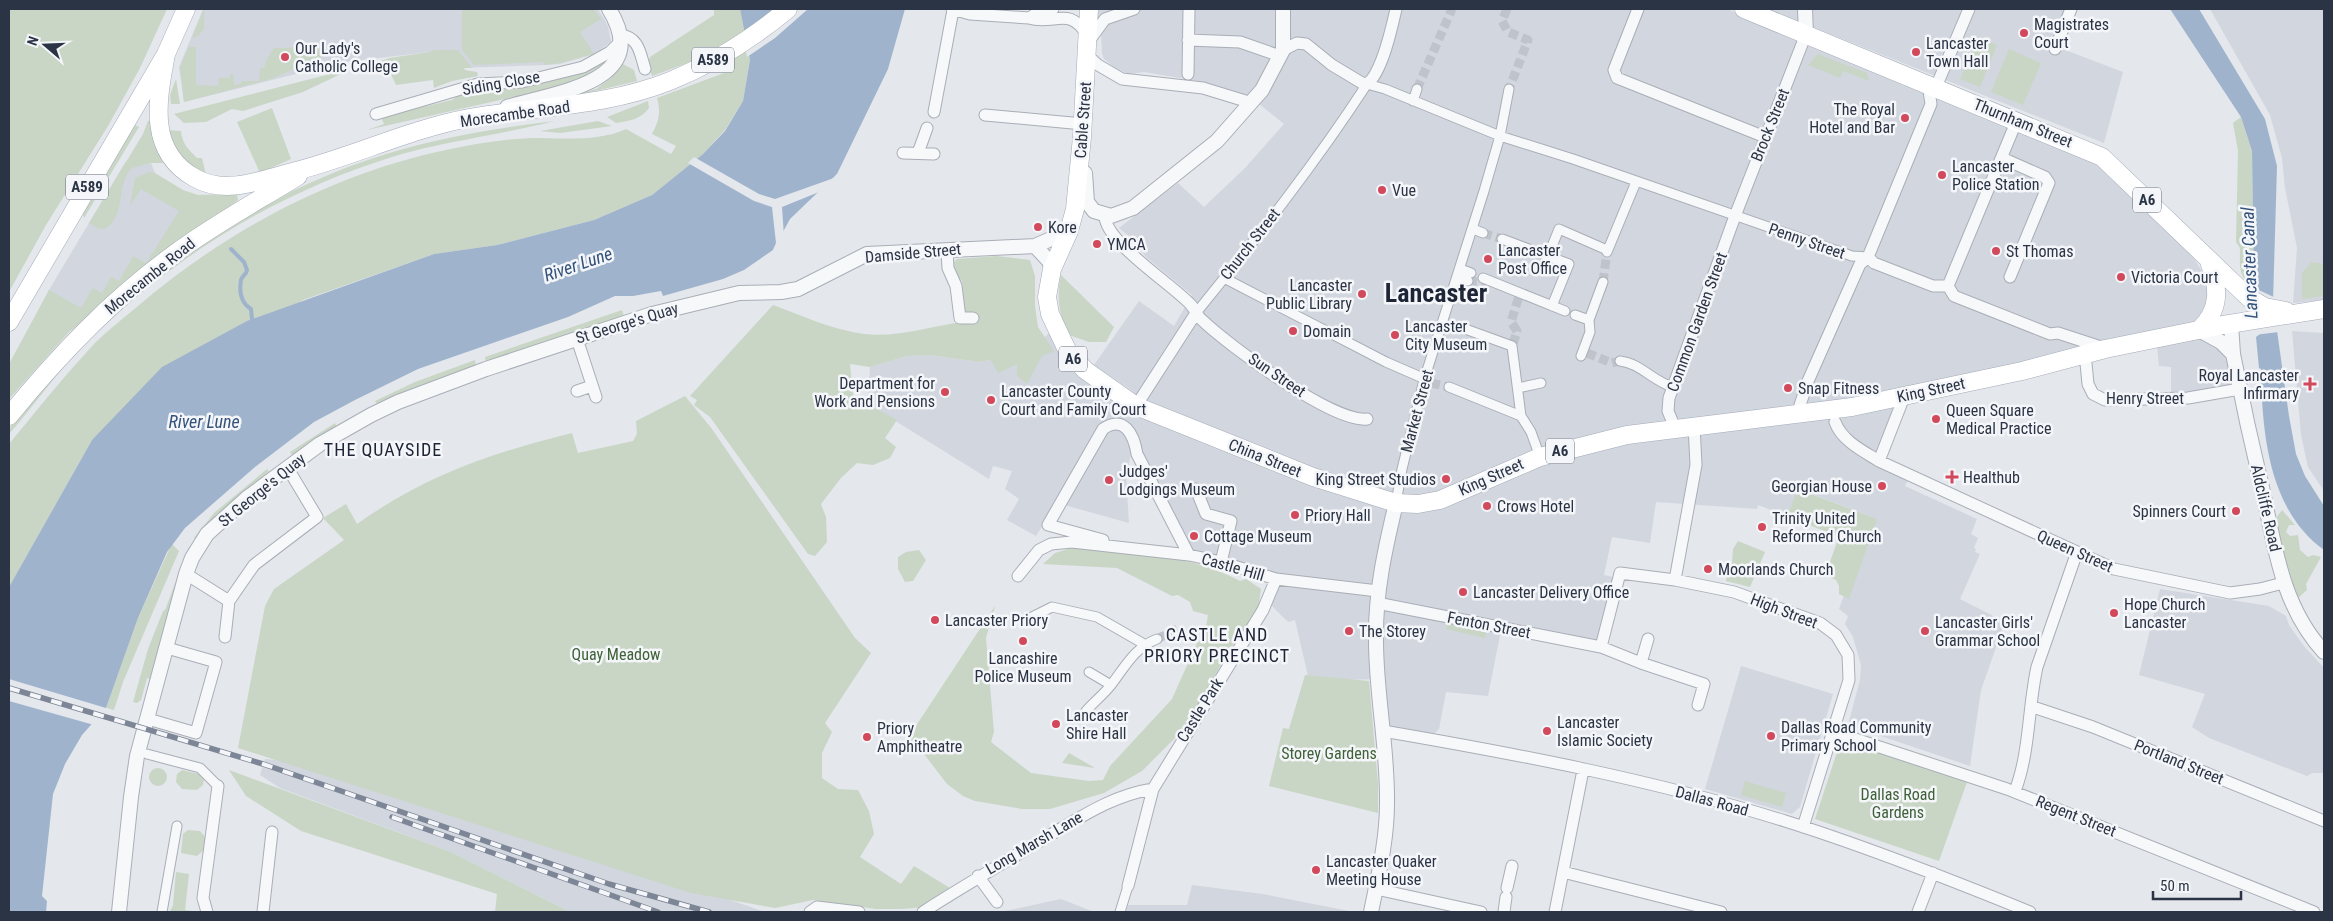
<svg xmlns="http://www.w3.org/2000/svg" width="2333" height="921" font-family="'Roboto Condensed',sans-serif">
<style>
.built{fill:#d2d6de}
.green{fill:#c9d6c5}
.water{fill:#9fb4cc}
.pier{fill:#e4e7ec}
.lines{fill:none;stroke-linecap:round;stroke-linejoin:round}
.stream{stroke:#9fb4cc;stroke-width:4}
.pedestrian-tunnel{stroke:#bfc3cb;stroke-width:9;stroke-dasharray:9 4.5;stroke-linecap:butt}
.pedestrian-casing{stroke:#a9aeb7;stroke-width:11}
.minor-casing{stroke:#a9aeb7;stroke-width:13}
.tertiary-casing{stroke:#a9aeb7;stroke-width:16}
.primary-casing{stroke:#a3abb8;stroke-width:19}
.pedestrian{stroke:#f7f8fa;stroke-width:9}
.minor{stroke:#f7f8fa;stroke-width:11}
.tertiary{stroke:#f7f8fa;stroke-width:14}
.primary{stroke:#fff;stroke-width:18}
.rail-casing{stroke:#7d8696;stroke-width:5.5}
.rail{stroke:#f4f6f9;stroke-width:4;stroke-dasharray:11;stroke-linecap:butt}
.poi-dot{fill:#d1495b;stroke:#f4f6f9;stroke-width:2}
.labels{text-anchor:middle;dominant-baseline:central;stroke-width:5;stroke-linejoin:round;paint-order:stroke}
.shield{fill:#f4f6f9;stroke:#676e7b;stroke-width:1}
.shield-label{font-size:15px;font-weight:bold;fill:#2b3445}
.poi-label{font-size:16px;fill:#2b3445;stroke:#f4f6f9;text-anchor:start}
.street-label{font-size:16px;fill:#2b3445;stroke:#f4f6f9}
.park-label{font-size:16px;fill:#3f6138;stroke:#f4f6f9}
.water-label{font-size:18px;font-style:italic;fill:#34527a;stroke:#f4f6f9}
.neighbourhood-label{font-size:18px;letter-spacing:1px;fill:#1d2536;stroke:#f4f6f9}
.town-label{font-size:26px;font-weight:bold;fill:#1d2536;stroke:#f4f6f9}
</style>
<rect width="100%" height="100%" fill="#e4e7ec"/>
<!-- built -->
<path class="built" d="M203 9H598L608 26 611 42 594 54 560 64 546 65 432 69 430 52 344 62 184 102 179 67Z
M1095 9H1727L2094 157 2162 222 2195 260 2217 295 2231 387 2171 395V367L2159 366 2157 346 1906 403 1885 459 1912 471 1905 486 1977 519 1971 534 1978 538 1974 548 1976 549 1975 552 1980 554 1960 599 2005 622 1981 690 1970 766 1848 725 1860 680 1861 665 1853 637 1845 624 1848 616 1839 609 1872 517 1799 489 1787 516 1758 505 1757 509 1656 502 1650 543 1612 537 1604 575 1613 577 1597 650 1501 630 1488 696 1446 692 1439 729 1434 734 1387 725 1382 679 1341 680 1308 676 1295 620 1289 622 1285 619 1271 605 1281 575 1192 551 1132 450 1126 476 1129 523 1057 503 1036 536 1007 520 1019 499 1005 489 1012 471 993 466 989 479 868 404 870 367 907 356 930 355 979 362 991 360 1017 364 1049 333 1054 342 1146 406 1131 390 1094 365 1139 301 1174 326 1192 295 1146 257 1131 238 1119 228 1178 183 1204 207 1245 168 1284 124 1248 95 1198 81 1144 72 1129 74 1115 68 1104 59 1102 53 1101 32 1094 19Z
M1767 9H2067L2052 45 2123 72 2104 143Z
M2210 9H2324V300L2293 303 2297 248 2285 188 2282 158 2270 115Z
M126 161 132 167 151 163 155 173 197 223 82 316 46 295Z
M2292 331 2324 333V491L2308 467 2301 435Z
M2160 589 2269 606 2286 616 2289 625 2304 646 2324 668V773H2312L2307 776 2209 738 2192 727 2205 694 2139 675Z
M1741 666 1833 694 1800 807 1792 814 1705 789Z
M265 759 312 763 628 864 765 912H570L451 852 280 788 260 775Z
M1192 885 1263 894 1349 911 1126 912 1128 905H1187Z
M1061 899 1094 912H1000L1024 907Z"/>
<!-- green -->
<path class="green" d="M9 9H167L140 68 108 126 46 225 9 292Z
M204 9V29L198 36 192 38Z
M462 9H594L601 19 580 32 594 54 561 63 544 65V62L474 65 462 50Z
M714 9H740L750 60 743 101 725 130 703 154 652 195 594 220 497 245 434 254 303 300 92 440 9 587V444C37 410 65 375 95 343 108 330 124 318 138 306 226 231 332 174 446 150 474 144 503 139 532 138 562 138 598 142 626 129L671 154 676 146 652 134C659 121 661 112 657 98L724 73 720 46 693 61 652 76 648 63 650 57 714 15Z
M1978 37 1997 45 1980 87 1960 79Z
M189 47H196V85L218 86 219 78H230V74H233L234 85 241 84V81H259L260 68H264L267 59 274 48 346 47 271 79 184 102 180 67Z
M2009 49 2041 63 2023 105 1991 92Z
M434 50H458L472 68H464L465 70 477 72 478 76 452 81 434 88 433 80 396 85 390 72H374L363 68 389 58 430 52Z
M1818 54 1867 73 1869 81 1843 71 1840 78 1808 65Z
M605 60 606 63 599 72 541 93 509 98 367 130 384 124 381 117 452 100 463 92Z
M621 63 634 70 637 81 566 98 596 89 611 78Z
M342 71H347L303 92 243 111 232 109 206 122 184 123 174 114Z
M176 79 180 104H171L170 95Z
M648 101 649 108C641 119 630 121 616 123L607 117Z
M272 108 291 159 260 173 237 122Z
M2241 117 2252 151 2254 282 2249 285C2238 274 2240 263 2240 248L2236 242 2238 151 2233 123Z
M148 121H152L156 146 163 163H151L132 168C115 185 127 215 105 229L97 228 89 223 143 134Z
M554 121C501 135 445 141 392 157 271 195 168 260 79 350 54 376 33 407 9 434 9 418 47 382 59 369 140 278 246 203 362 162 423 140 490 129 554 121Z
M598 121 612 126 560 133 540 131Z
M133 124 139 127 84 218 82 211Z
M166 130 181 131C182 144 189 150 197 158H202L206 175 180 157Z
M149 172 155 173 183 190 198 195 233 194 237 195 238 200 69 332 9 399V364L49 290 81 308 93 288 102 293 111 277 119 281 133 256 146 263 179 211 141 189 130 206 135 178Z
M997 256 1030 260 1035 276V306L1038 327 1054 351 1042 356 1027 384 1017 376V364L998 373 991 360 979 362 930 355 907 356 870 367 850 364 854 405 868 404 897 420 885 438 896 447 890 458 873 465 857 463 841 478 821 504 826 517 827 542 815 556 808 554 710 417 694 405 697 400 690 396 773 305C803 316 833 330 864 334 897 338 931 326 963 322L964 308 962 281 955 276 954 262 957 259Z
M2311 262 2320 263 2324 266V296L2302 299V273Z
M1061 275 1114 327 1106 342H1089L1069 335C1059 316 1056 296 1061 275Z
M622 310 624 317 486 362 485 357Z
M475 360 476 366 377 404 375 401 415 382Z
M685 396 712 429 855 638 871 653 825 723 832 732 822 753V778L838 789 858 790 869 811 874 834 860 857 901 884 914 866 950 888 926 907 901 909H876L813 900 775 908 691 893 238 748 265 606 274 589 344 540 323 518 346 504 357 524C426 475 492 453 572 433L578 453 633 441 637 434 636 421Z
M335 423 337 427 292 455 290 452Z
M267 469 269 471 222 511 197 540 194 538 214 513Z
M1798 489 1877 519 1849 599 1839 594V586L1836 580 1825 575 1839 537 1787 516Z
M2282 510 2295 525H2289L2286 532 2290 536 2298 535 2300 550 2308 557 2313 555 2321 557 2306 584 2307 590 2298 598C2285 571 2279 546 2276 518Z
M173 541V545L179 551 123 682 114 710 106 708 138 618Z
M1738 541 1765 552 1750 587 1726 581 1729 563H1732L1733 549Z
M189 547 191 548 184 562 150 679 147 678 141 700 137 703 133 702 148 649 163 611 165 610Z
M1071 548C1127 551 1190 554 1240 581L1246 579 1261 589 1258 610 1228 652 1203 697 1174 739 1142 771 1104 793 1050 809H1022L975 801 963 796 947 784 914 741H906L995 606 986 638 994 732 991 742 1031 773 1089 781 1103 780 1110 766 1172 699 1197 643 1204 639 1208 615 1193 611 1190 602 1178 595 1172 596 1117 568 1043 564 1055 553Z
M919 550 926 560 913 581 905 582 898 569V557L906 552Z
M1447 623 1486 632 1485 638 1446 629Z
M1305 675 1369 681 1378 784V813L1269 786 1283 728 1289 729Z
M1841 740 1967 782 1939 861 1815 819Z
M1069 753 1095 768 1062 763Z
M149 777a9 9 0 1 1 18 0a9 9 0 1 1-18 0Z
M182 770 199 774 204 780 203 785 197 790 182 789 176 782 177 774Z
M229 770 451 852 570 912H495L497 894 301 831 246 796Z
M1745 781 1786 793 1782 807 1741 795Z
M188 830 200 831 206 838 205 849 197 856 181 853 183 834Z
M176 872 189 874 185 910 196 912H170L173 905Z"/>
<!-- water -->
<path class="water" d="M740 9H905L888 69 837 174 790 219 773 250 744 270 723 279 663 296 661 291 633 296H615L568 317 418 369 355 400 314 422 255 467 185 528 167 552 138 618 106 708 82 735 65 764 53 794 42 896 47 901 46 912H9V587L92 440 162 367 247 321 434 254 497 245 594 220 652 195 703 154 725 131 743 101 750 60Z
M2170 9H2199L2265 119 2277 166 2273 302 2289 416 2296 454 2305 476 2324 506V550C2268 510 2262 431 2261 369L2259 368 2256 337 2260 334 2254 288 2252 151 2241 117Z"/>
<!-- pier -->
<path class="pier" d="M777 9H808L775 38 747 57 743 34Z
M694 157 759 194 775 199 834 178 837 174 839 176 824 190 782 207 784 236 776 250H773L776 243 772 207 754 201 688 163Z
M2252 287 2276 298 2279 332 2254 335 2257 333Z
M9 679 106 708H109L94 725 9 701Z"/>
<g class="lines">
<!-- stream -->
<path class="stream" d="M231 249 244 262 247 270C246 275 242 276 241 280 239 292 241 303 251 309L252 319"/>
<!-- pedestrian-tunnel -->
<path class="pedestrian-tunnel" d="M1507 9 1502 21 1508 32 1528 40 1509 89
M1417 89 1452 9
M1483 233 1502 239
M1468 281 1490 283
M1603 282 1607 252
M1452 325 1468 330
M1513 344 1517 331 1511 322 1519 296
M1587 353 1612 363 1620 361
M1431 383 1449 387
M1157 639 1181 627"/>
<!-- pedestrian casing -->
<g class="pedestrian-casing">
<path id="pedestrian" d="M1413 101 1417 89
M1473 229 1483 233
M1502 239 1569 264 1552 306
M1607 252 1636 182
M1548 256 1559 229 1607 250
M1460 269 1471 273
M1457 277 1468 281
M1224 278 1386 362 1425 379
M1483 278 1565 311
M1196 313C1256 239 1315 164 1367 84L1385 89 1500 136 1573 159 1852 256 1868 257
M1575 315 1589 320
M1468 330 1512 346
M1512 346 1521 416 1531 432 1540 457
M1581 356 1590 332 1589 320 1603 282
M1620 361C1640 363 1654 382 1673 387
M1449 387 1521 416
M1518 388 1541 383
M1396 503 1402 469 1424 380 1484 191 1500 136 1509 89
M1028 619 1052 607 1097 617 1144 644
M1089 672 1111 685
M1086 711C1094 702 1104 694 1111 685 1125 667 1134 648 1157 639
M147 754 200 768 218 786
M162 912 177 826
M1120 912 1128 886"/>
</g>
<!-- minor casing -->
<g class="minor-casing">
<path id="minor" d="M952 9 970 14 1029 18C1054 26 1069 5 1087 35
M1638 9 1614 70 1617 78 1765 137
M1029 18 1039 12 1053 9
M620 35C639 37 640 53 645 69
M1188 40 1240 42 1280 56
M1089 41 1105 19 1134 9
M2055 49 2071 9
M1283 50 1297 43 1306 44 1332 65 1362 83 1367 84C1382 73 1392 27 1396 9
M1087 55 1098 65 1122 79 1203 88 1252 103
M1188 74 1189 9
M1936 87 1969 9
M934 112 953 10
M376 114 478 84 522 82 583 67 610 52 620 42
M985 115 1083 124
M903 153 934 154
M918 153 927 128
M2002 158 2045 177 2049 183 2010 277
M1105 216C1105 242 1173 285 1191 305 1195 309 1197 316 1202 320 1228 345 1333 423 1367 419
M947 251 948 268 956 286 960 318H973
M1868 257 1931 104 1929 91 1924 83
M1868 257 1874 263 1933 286H1948
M1948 286 2017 120
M1948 286 1954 296 2050 334 2058 333 2104 348
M577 339 596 397
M2085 353 2088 384 2093 394 2105 400 2188 398 2240 389
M577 391 592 386
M1136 406 1196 313
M1800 412V405L1808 381 1860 264 1868 257
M1835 422C1842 441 1863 451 1879 461L2114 569 2230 593 2260 589 2283 583
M1675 428 1668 411 1669 398 1735 216 1806 34
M1879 461 1904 397
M1196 489 1206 514 1231 521 1221 562
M1103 540 1048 525 1103 429C1124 414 1134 435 1137 454L1189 555
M186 574 229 601
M1018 576 1039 550 1051 544 1072 542 1189 555 1221 562 1276 579 1378 591
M1675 580 1696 465 1694 425
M1377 603 1601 647 1641 663 1704 684 1698 705
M225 637 229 601 254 565 317 517 287 467
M1601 647 1620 573 1675 580 1734 592 1820 623 1836 635 1848 655 1849 680 1803 827
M1641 663 1648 639
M2033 707 2093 727 2324 821
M148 719 196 733 216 662 167 648
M1383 731C1517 754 1654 780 1785 821 1868 847 1949 879 2030 912
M1834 732 2007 789 2314 912
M2015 791C2030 752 2028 707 2037 667L2077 552
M1563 872 1721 912
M978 876 997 902
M1128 886 1153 789 1263 610 1276 579
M1507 888 1512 866
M1376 889 1481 912
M207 912 203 898 218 786
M263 912 272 832
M810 912 817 907 859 912
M923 912C963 886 1005 862 1047 837 1081 817 1113 795 1153 789
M1504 912 1506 897
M1555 912 1583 770
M1918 912 1933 873"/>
</g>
<!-- tertiary casing -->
<g class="tertiary-casing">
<path id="tertiary" d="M1805 9 1806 34
M507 107C557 92 654 82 609 9
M1085 173 1087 202 1094 211 1111 216 1133 208 1217 141 1262 90 1283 50V9
M1035 246 1049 261 1052 269
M2231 324 2233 354C2242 400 2252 446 2263 492 2275 549 2283 608 2324 652
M2199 330 2221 342 2233 354
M119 912 131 797 137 756 186 574 192 558 207 534 247 498 320 444 371 415 398 402 486 369 652 314 739 293 781 292 798 289 867 254 1035 246 1069 231
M1371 912C1378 877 1387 840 1387 804 1388 749 1376 695 1376 641 1375 593 1385 549 1396 503"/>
</g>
<!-- primary casing -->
<g class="primary-casing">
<path id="primary" d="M1089 9 1082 137 1075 209 1069 231 1052 269 1047 297 1050 314 1067 350 1085 370 1136 406 1313 477 1396 503 1418 504 1440 500 1540 457 1627 435 1852 407 2022 371 2105 349 2223 325 2324 309
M1744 9 2102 157 2249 298 2265 307 2286 311
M166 54C158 98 146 151 195 178 227 196 263 179 296 171 354 156 410 129 469 118 537 106 605 107 670 81 714 63 752 39 788 9
M9 322 166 54 186 9
M2199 330C2221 309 2219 288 2209 261
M9 416C58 356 110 301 173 255 213 225 256 202 298 176"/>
</g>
<!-- pedestrian -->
<use href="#pedestrian" class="pedestrian"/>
<!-- minor -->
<use href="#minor" class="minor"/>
<!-- tertiary -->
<use href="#tertiary" class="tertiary"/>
<!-- primary -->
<use href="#primary" class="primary"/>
<!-- rail casing -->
<g class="rail-casing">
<path id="rail" d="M9 688 263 764 609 884 709 912
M392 817 658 912"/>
</g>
<!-- rail -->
<use href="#rail" class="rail"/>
</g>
<!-- markers -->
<g class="poi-dot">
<circle cx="2024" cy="33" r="5"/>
<circle cx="1916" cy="52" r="5"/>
<circle cx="285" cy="57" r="5"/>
<circle cx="1905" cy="118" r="5"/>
<circle cx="1942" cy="175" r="5"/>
<circle cx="1382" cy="190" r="5"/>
<circle cx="1038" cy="227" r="5"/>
<circle cx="1097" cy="244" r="5"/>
<circle cx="1996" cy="251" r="5"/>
<circle cx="1488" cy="259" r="5"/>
<circle cx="2121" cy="277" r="5"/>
<circle cx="1362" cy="294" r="5"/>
<circle cx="1293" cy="331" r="5"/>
<circle cx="1395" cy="335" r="5"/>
<path d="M2307.5 376.5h5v5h5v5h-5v5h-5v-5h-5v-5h5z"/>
<circle cx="1788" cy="388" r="5"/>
<circle cx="945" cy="392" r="5"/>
<circle cx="991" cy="400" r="5"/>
<circle cx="1936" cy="419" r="5"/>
<path d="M1949.5 469.5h5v5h5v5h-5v5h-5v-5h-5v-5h5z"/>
<circle cx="1446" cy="479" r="5"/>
<circle cx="1109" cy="480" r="5"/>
<circle cx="1882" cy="486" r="5"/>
<circle cx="1487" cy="506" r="5"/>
<circle cx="2236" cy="511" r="5"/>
<circle cx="1295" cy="515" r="5"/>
<circle cx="1762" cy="527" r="5"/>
<circle cx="1194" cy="536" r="5"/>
<circle cx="1708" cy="569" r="5"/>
<circle cx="1463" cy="592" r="5"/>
<circle cx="2114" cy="613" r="5"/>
<circle cx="935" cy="620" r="5"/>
<circle cx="1349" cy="631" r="5"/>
<circle cx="1925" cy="631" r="5"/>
<circle cx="1023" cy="641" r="5"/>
<circle cx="1056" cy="724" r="5"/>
<circle cx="1547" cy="731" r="5"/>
<circle cx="1771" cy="736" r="5"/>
<circle cx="867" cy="737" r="5"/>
<circle cx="1316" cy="870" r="5"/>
</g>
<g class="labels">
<!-- shield labels -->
<g class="shield">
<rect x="692" y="47.5" width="42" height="25" rx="4"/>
<rect x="66" y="174.5" width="42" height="25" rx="4"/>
<rect x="2133" y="187.5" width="28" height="25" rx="4"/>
<rect x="1059" y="346.5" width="28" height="25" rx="4"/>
<rect x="1546" y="438.5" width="28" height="25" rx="4"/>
</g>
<g class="shield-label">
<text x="713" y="60">A589</text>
<text x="87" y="187">A589</text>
<text x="2147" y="200">A6</text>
<text x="1073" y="359">A6</text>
<text x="1560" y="451">A6</text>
</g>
<!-- poi labels -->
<g class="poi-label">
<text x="2034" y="24">Magistrates<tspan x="2034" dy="18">Court</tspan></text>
<text x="1926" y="43">Lancaster<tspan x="1926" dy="18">Town Hall</tspan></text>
<text x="295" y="48">Our Lady's<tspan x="295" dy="18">Catholic College</tspan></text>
<text x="1895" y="109" text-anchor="end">The Royal<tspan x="1895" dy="18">Hotel and Bar</tspan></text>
<text x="1952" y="166">Lancaster<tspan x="1952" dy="18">Police Station</tspan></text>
<text x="1392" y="190">Vue</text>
<text x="1048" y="227">Kore</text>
<text x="1107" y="244">YMCA</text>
<text x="1498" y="250">Lancaster<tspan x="1498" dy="18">Post Office</tspan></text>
<text x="2006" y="251">St Thomas</text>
<text x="2131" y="277">Victoria Court</text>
<text x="1352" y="285" text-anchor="end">Lancaster<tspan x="1352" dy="18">Public Library</tspan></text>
<text x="1405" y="326">Lancaster<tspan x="1405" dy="18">City Museum</tspan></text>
<text x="1303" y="331">Domain</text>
<text x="2299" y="375" text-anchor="end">Royal Lancaster<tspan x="2299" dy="18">Infirmary</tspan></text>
<text x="935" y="383" text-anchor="end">Department for<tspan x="935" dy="18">Work and Pensions</tspan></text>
<text x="1798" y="388">Snap Fitness</text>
<text x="1001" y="391">Lancaster County<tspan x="1001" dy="18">Court and Family Court</tspan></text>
<text x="1946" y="410">Queen Square<tspan x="1946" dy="18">Medical Practice</tspan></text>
<text x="1119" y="471">Judges'<tspan x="1119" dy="18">Lodgings Museum</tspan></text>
<text x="1963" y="477">Healthub</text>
<text x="1436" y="479" text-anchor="end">King Street Studios</text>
<text x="1872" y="486" text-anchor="end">Georgian House</text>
<text x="1497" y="506">Crows Hotel</text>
<text x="2226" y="511" text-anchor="end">Spinners Court</text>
<text x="1305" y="515">Priory Hall</text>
<text x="1772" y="518">Trinity United<tspan x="1772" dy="18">Reformed Church</tspan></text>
<text x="1204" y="536">Cottage Museum</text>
<text x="1718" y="569">Moorlands Church</text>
<text x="1473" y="592">Lancaster Delivery Office</text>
<text x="2124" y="604">Hope Church<tspan x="2124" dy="18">Lancaster</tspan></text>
<text x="945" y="620">Lancaster Priory</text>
<text x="1935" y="622">Lancaster Girls'<tspan x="1935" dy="18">Grammar School</tspan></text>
<text x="1359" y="631">The Storey</text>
<text x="1023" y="658" text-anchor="middle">Lancashire<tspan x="1023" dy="18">Police Museum</tspan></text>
<text x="1066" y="715">Lancaster<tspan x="1066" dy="18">Shire Hall</tspan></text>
<text x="1557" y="722">Lancaster<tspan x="1557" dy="18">Islamic Society</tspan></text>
<text x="1781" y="727">Dallas Road Community<tspan x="1781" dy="18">Primary School</tspan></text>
<text x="877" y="728">Priory<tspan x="877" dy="18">Amphitheatre</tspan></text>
<text x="1326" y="861">Lancaster Quaker<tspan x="1326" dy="18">Meeting House</tspan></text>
</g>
<!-- street labels -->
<g class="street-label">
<text transform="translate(501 83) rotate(-10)">Siding Close</text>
<text transform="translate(515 114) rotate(-8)">Morecambe Road</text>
<text transform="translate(1083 120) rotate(-86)">Cable Street</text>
<text transform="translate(2023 123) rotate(22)">Thurnham Street</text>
<text transform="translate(1770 125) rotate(-68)">Brock Street</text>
<text transform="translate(1807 241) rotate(19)">Penny Street</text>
<text transform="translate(1250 244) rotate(-52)">Church Street</text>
<text transform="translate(913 253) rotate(-5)">Damside Street</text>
<text transform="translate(150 276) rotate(-39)">Morecambe Road</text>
<text transform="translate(1697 322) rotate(-70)">Common Garden Street</text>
<text transform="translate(627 323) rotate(-17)">St George's Quay</text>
<text transform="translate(1277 375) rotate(34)">Sun Street</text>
<text transform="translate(1931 390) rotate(-12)">King Street</text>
<text x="2145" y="398">Henry Street</text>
<text transform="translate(1417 411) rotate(-75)">Market Street</text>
<text transform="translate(1265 458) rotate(22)">China Street</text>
<text transform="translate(1491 477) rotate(-24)">King Street</text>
<text transform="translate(262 490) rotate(-39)">St George's Quay</text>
<text transform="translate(2266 508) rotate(77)">Aldcliffe Road</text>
<text transform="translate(2075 551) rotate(24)">Queen Street</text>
<text transform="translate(1233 567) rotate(16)">Castle Hill</text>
<text transform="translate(1784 611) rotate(21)">High Street</text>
<text transform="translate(1489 625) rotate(11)">Fenton Street</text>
<text transform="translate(1200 710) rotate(-58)">Castle Park</text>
<text transform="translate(2179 762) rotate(22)">Portland Street</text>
<text transform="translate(1712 801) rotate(15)">Dallas Road</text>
<text transform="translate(2076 816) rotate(22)">Regent Street</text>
<text transform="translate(1034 843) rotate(-30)">Long Marsh Lane</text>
</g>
<!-- park labels -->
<g class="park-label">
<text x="616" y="654">Quay Meadow</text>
<text x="1329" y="753">Storey Gardens</text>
<text x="1898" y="794">Dallas Road<tspan x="1898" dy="18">Gardens</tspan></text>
</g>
<!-- water labels -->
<g class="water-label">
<text transform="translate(2249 263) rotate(-92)">Lancaster Canal</text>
<text transform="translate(578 264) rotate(-19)">River Lune</text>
<text x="204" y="421">River Lune</text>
</g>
<!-- neighbourhood labels -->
<g class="neighbourhood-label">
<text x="383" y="449">THE QUAYSIDE</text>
<text x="1217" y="634">CASTLE AND<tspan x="1217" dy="21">PRIORY PRECINCT</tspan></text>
</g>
<!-- town labels -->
<g class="town-label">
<text x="1436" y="293">Lancaster</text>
</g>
</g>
<!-- border -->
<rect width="2333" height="921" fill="none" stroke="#2b3445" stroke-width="20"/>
<!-- north arrow -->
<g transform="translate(45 45) rotate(289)" stroke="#f4f6f9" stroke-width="4" paint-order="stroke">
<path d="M0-4L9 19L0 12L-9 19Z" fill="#2b3445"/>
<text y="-8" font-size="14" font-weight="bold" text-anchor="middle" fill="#2b3445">N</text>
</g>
<!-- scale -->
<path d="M2153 891v8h88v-8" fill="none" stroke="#2b3445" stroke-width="2.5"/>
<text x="2160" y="891" font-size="15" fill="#2b3445" stroke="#f4f6f9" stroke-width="4" paint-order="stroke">50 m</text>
</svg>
